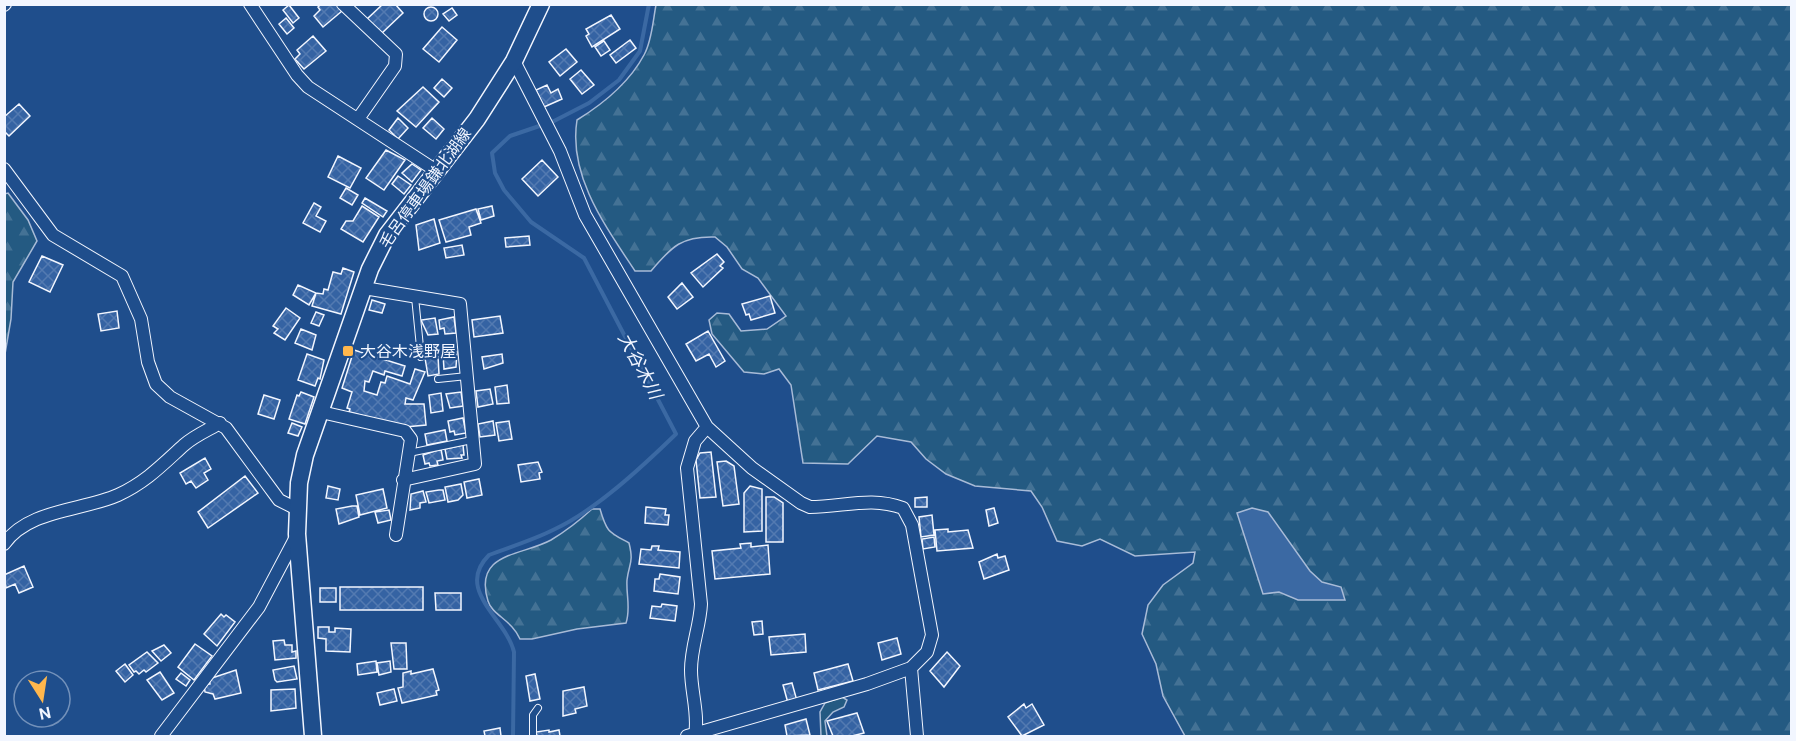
<svg xmlns="http://www.w3.org/2000/svg" width="1796" height="741" font-family="'DM Sans','Noto Sans JP',sans-serif">
<style>
.forest{fill:url(#forest-firs);stroke:#a8bbd7;stroke-width:1.5}
.water{fill:#3b69a3;stroke:#a8bbd7;stroke-width:1.5}
.lines{fill:none;stroke-linecap:round;stroke-linejoin:round}
.stream{stroke:#3b69a3;stroke-width:4}
.building{fill:url(#building-cross-hatch);stroke:#f2f6ff;stroke-width:1.5}
.lane-casing{stroke:#f2f6ff;stroke-width:8}
.street-casing{stroke:#f2f6ff;stroke-width:14}
.secondary-casing{stroke:#f2f6ff;stroke-width:19}
.lane{stroke:#1f4e8c;stroke-width:6}
.street{stroke:#1f4e8c;stroke-width:12}
.secondary{stroke:#1f4e8c;stroke-width:16}
.poi-dot{fill:#ffb74d;stroke:#1f4e8c;stroke-width:2}
.labels{text-anchor:middle;dominant-baseline:central;stroke-width:4.5;stroke-linejoin:round;paint-order:stroke}
.street-label{font-size:16px;fill:#f2f6ff;stroke:#1f4e8c}
.poi-label{font-size:16px;fill:#f2f6ff;stroke:#1f4e8c;text-anchor:start}
.water-label{font-size:18px;font-style:italic;fill:#f2f6ff;stroke:#1f4e8c}
</style>
<defs>
<pattern id="forest-firs" width="22" height="20" patternUnits="userSpaceOnUse" patternTransform="scale(1.5)"><rect width="22" height="20" fill="#245a82"/><path d="M5 1l3.5 6h-7zM16 11l3.5 6h-7z" fill="#447295"/></pattern>
<pattern id="building-cross-hatch" width="8" height="8" patternUnits="userSpaceOnUse" patternTransform="scale(1.5)"><rect width="8" height="8" fill="#3563a3"/><path d="M0 0l8 8M0 8l8-8" fill="none" stroke="#537ab1"/></pattern>
</defs>
<rect width="100%" height="100%" fill="#1f4e8c"/>
<!-- forest -->
<path class="forest" d="M656 5H1791V736H1185L1163 696 1156 664 1142 634 1148 605 1163 585 1193 563 1195 552 1135 556 1100 539 1082 546 1057 541 1042 507 1031 491 975 486 946 474 926 459 911 442 877 436 848 464 803 463 791 385 779 369 764 374 744 372 712 334 709 320 717 313 729 314 741 331 767 329 786 316 758 278 742 269 727 247 715 237C682 236 672 246 651 271H635C606 227 568 176 577 120 603 104 629 83 644 55 652 41 653 20 656 5Z
M8 193 28 220 37 241 13 282 11 319 5 354 4 194Z
M592 509H600C607 533 609 532 629 543 634 563 629 563 627 580 626 595 631 608 626 623L577 629 532 639H520C512 620 492 615 488 601 473 552 522 556 551 540 566 531 579 521 592 509Z
M842 697 847 700 844 707 833 712 825 721 827 736H821L820 712 825 703Z"/>
<!-- water -->
<path class="water" d="M1252 508 1268 512 1310 571 1322 582 1341 587 1345 600H1298L1279 592 1263 594 1237 513Z"/>
<g class="lines">
<!-- stream -->
<path class="stream" d="M513 736 514 652C506 618 454 590 489 555 510 547 533 540 553 530 595 511 643 466 676 434L584 258 531 222 504 190 495 173 492 153 510 136 554 121 589 103 619 80 640 51 649 4"/>
</g>
<!-- building -->
<path class="building" d="M321 4H336L342 11 323 27 314 16 320 10 318 7Z
M383 4H395L403 13 382 33 366 20Z
M289 5 299 18 293 23 283 10Z
M424 14a7 7 0 1 1 14 0a7 7 0 1 1-14 0Z
M452 8 457 15 449 21 443 14Z
M611 15 620 29 592 47 586 36 589 34 586 29Z
M286 18 294 28 287 34 279 24Z
M442 27 457 40 439 62 423 49Z
M313 36 326 51 304 69 295 59 300 54 297 50Z
M630 40 636 48 616 63 610 55Z
M604 41 610 50 601 56 595 47Z
M566 49 577 62 560 76 549 62Z
M581 70 594 85 582 94 570 79Z
M442 79 452 88 444 97 434 88Z
M547 85 551 93 558 89 562 99 544 107 536 90Z
M423 87 439 102 416 127 397 111Z
M19 104 30 116 9 136 4 131V117Z
M398 118 408 128 398 139 389 130Z
M432 118 444 129 436 139 423 128Z
M386 150 405 160 384 190 366 178Z
M338 156 361 168 350 188 328 177Z
M542 160 558 177 538 196 522 179Z
M412 164 421 170 412 182 402 173Z
M398 176 411 185 404 194 392 184Z
M346 188 358 195 352 205 340 198Z
M365 198 387 211 383 217 362 203Z
M314 203 321 207 316 216 326 221 320 232 303 223Z
M362 206 379 217 363 242 341 229 346 221H353Z
M492 206 494 216 481 220 478 209Z
M476 209 481 223 469 227 471 235 446 242 439 220Z
M434 219 440 243 419 250 416 225Z
M529 236 530 245 506 247 505 238Z
M462 245 464 255 446 258 444 248Z
M717 254 724 262 720 266 723 268 703 287 691 273Z
M42 256 63 265 50 292 29 282Z
M343 268 354 272 341 314 312 306 316 293 323 294 324 289 328 290 333 272 341 274Z
M682 283 693 297 677 309 668 297Z
M298 285 316 293 309 305 293 295Z
M770 296 775 313 751 320 749 314 746 315 742 304Z
M372 300 385 304 382 313 369 310Z
M286 308 300 318 285 340 274 333 278 329 273 326Z
M117 311 119 328 101 331 98 314Z
M316 312 324 315 319 326 311 323Z
M500 316 503 333 474 337 472 320Z
M454 317 456 333 445 334 444 328 440 329 439 320Z
M435 318 438 334 428 335 421 320Z
M301 329 316 335 312 350 295 343Z
M708 331 725 361 716 367 709 354 696 361 686 344Z
M354 350 405 366 402 376 385 371 384 375 373 371 369 382 365 381 364 391 377 395 381 382 385 383 387 376 410 384 415 369 425 372 413 400 406 398 405 404H424L426 425 405 427 349 412 350 409 347 408 352 392 342 388Z
M457 352 456 367 444 369 443 354Z
M307 354 324 360 320 379 318 378 315 386 298 380Z
M502 354 503 363 484 369 482 357Z
M438 356 439 374 428 376 425 358Z
M507 385 509 403 497 404 495 387Z
M490 389 493 404 478 407 476 391Z
M301 392 314 397 305 424 289 419 297 395 299 396Z
M461 392 463 406 450 408 446 394Z
M441 393 443 411 431 413 429 395Z
M264 395 280 400 274 419 258 414Z
M463 418 466 433 455 435 454 431 450 432 448 421Z
M493 421 495 435 480 437 478 424Z
M509 421 512 439 499 441 496 423Z
M292 423 302 427 298 436 288 433Z
M445 430 447 441 427 445 425 434Z
M463 445 464 455H461L462 458 447 459 445 449Z
M441 449 443 460 437 461 438 465 430 466 429 463 425 464 423 455Z
M711 452 716 497 700 498 696 460 700 453Z
M205 458 211 469 204 473 208 480 196 488 191 481 186 484 180 473Z
M726 461 734 466 739 504 723 506 717 462Z
M538 462 542 472 539 473 540 479 521 482 518 465Z
M245 476 258 493 208 528 198 512Z
M479 479 482 495 467 498 464 482Z
M461 484 463 495 458 500 448 502 445 487Z
M328 486 340 489 338 500 326 498Z
M750 486 762 489V531L744 532V493Z
M383 489 387 508 360 515 356 495Z
M439 490H443L445 500 429 503 426 492Z
M423 491 426 502 420 503V508L410 510 411 494Z
M766 497H774L783 503V542H766Z
M927 497V507H915V498Z
M352 506H357L359 517 339 524 336 509Z
M646 507 666 509 665 515H669L668 525 645 523Z
M994 508 998 523 989 526 986 510Z
M389 510 391 520 378 523 375 512Z
M932 515 934 535 921 537 919 517Z
M948 529V532L968 530 973 548 937 551 935 530Z
M934 537 935 547 923 549 922 539Z
M751 543V547L768 545 770 574 715 579 712 551 741 548 740 544Z
M652 546H659L658 550 680 552 679 568 639 564 641 549 651 550Z
M997 554 998 558 1005 556 1009 570 984 579 979 562Z
M24 566 33 587 19 593 15 584 6 588 4 575Z
M660 574 680 577 678 594 654 591 655 579H659Z
M340 587H423V610H340Z
M320 588H336V602H320Z
M435 593H461V610H436Z
M662 604 677 606 675 621 650 618 652 606 661 607Z
M221 614 224 617 226 615 235 622 217 646 204 634Z
M762 621 763 634 754 635 752 622Z
M318 627H329V632H335V628L351 629 350 652 326 651V639L318 638Z
M805 634 806 652 771 655 769 637Z
M897 638 901 654 882 660 878 643Z
M284 640 285 645H292V652L296 651V658L275 660 273 641Z
M391 643H406L407 669H394Z
M195 644 212 656 194 680 178 667Z
M164 645 171 653 161 661 152 651Z
M147 652 158 663 146 672 144 670 139 674 136 671 134 672 129 665Z
M947 652 960 666 944 687 930 671Z
M376 661 377 672 358 675 357 664Z
M390 661 391 672 379 675 377 663Z
M125 664 133 675 125 682 116 671Z
M848 664 853 681 818 690 814 673Z
M294 666 297 679 277 682 275 680 273 670Z
M433 669 439 690 436 691 437 695 402 703 398 688 403 687V673L411 671V674Z
M236 670 241 693 215 699 213 694 205 692 204 685 210 684 209 679Z
M160 672 174 693 162 700 147 680Z
M181 673 190 680 186 686 176 679Z
M535 674 540 699 530 701 526 676Z
M792 683 797 701 788 703 783 685Z
M584 687 587 706 575 709 576 713 563 716V691Z
M295 689 296 708 271 711V690Z
M394 689 397 701 380 705 377 693Z
M1024 704 1026 708 1032 704 1044 725 1022 736 1008 717Z
M857 713 864 733 852 736H833L827 721Z
M806 719 810 735 787 736 785 725Z
M500 728 501 736H485L484 731Z
M549 730V732L559 730 560 736H537L536 732Z"/>
<g class="lines">
<!-- lane casing -->
<g class="lane-casing">
<path id="lane" d="M415 297 421 357
M438 379 467 376
M409 453 472 440
M533 736V715L538 708"/>
</g>
<!-- street casing -->
<g class="street-casing">
<path id="street" d="M250 4 297 75 308 87 435 170
M343 4 396 54 395 66 358 119
M4 5 5 4
M514 61 560 151 585 215 707 427 752 468 801 503 810 507C843 507 871 496 903 508L912 525 932 635 927 652 911 668 867 684 687 736
M4 169 53 235 122 276 141 319 148 362 156 384 170 397 226 428 279 500 297 509
M364 288 460 304 475 464 403 480
M321 412 405 431 411 439 396 535
M4 544C29 509 82 511 118 495 146 482 162 465 184 445 194 436 208 430 220 423
M911 668 917 736
M161 736 259 607 297 535
M695 736C699 714 691 692 691 670 691 647 700 626 701 604L687 468 695 441 707 427"/>
</g>
<!-- secondary casing -->
<g class="secondary-casing">
<path id="secondary" d="M313 736 297 534 299 483 305 455 370 269 387 235 477 119 514 61 541 4"/>
</g>
<!-- lane -->
<use href="#lane" class="lane"/>
<!-- street -->
<use href="#street" class="street"/>
<!-- secondary -->
<use href="#secondary" class="secondary"/>
</g>
<!-- markers -->
<rect class="poi-dot" x="342" y="345" width="12" height="12" rx="3"/>
<g class="labels">
<!-- street labels -->
<g class="street-label">
<text transform="translate(425 188) rotate(-54)">毛呂停車場鎌北湖線</text>
</g>
<!-- poi labels -->
<g class="poi-label">
<text x="360" y="351">大谷木浅野屋</text>
</g>
<!-- water labels -->
<g class="water-label">
<text transform="translate(640 366) rotate(62)">大谷木川</text>
</g>
</g>
<!-- border -->
<rect width="1796" height="741" fill="none" stroke="#f2f6ff" stroke-width="12"/>
<!-- north arrow -->
<g transform="translate(42 699) rotate(168)"><circle r="28" fill="#1f4e8c" stroke="#7391ba" stroke-width="1.5"/>
<path d="M0-4.5L10 22L0 15L-10 22Z" fill="#ffb74d"/>
<text y="-9" font-size="16" font-weight="bold" text-anchor="middle" fill="#f2f6ff">N</text>
</g>
</svg>
